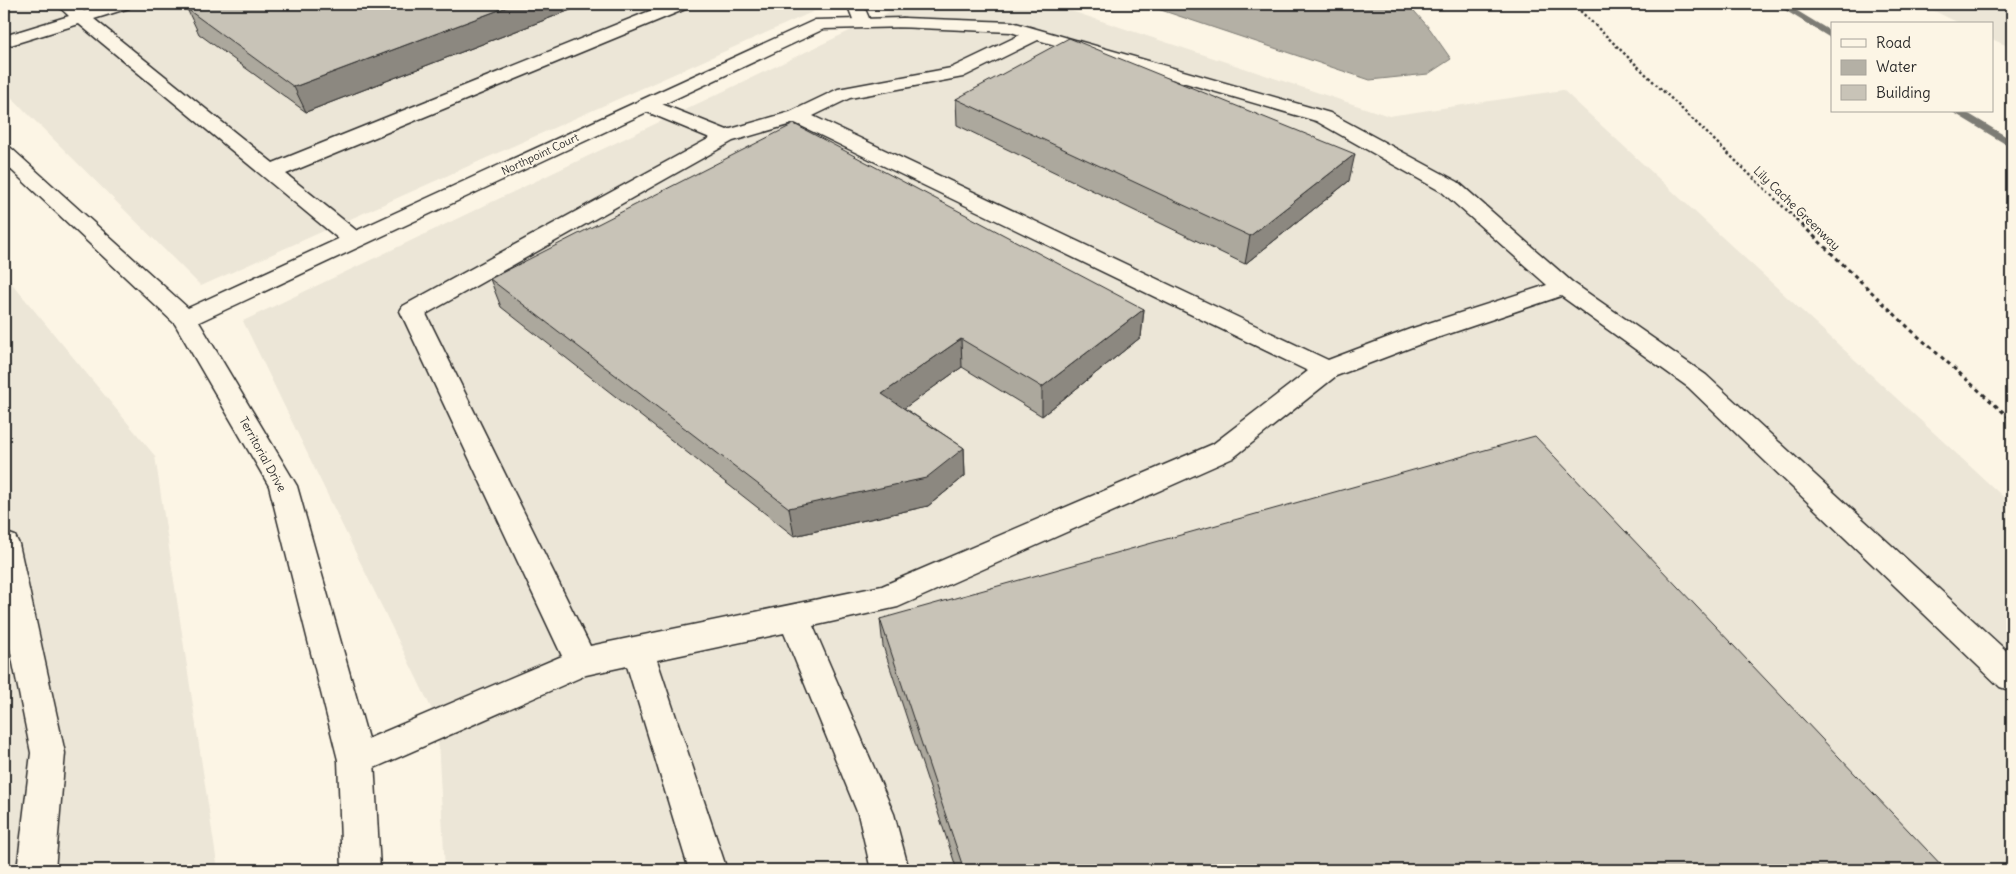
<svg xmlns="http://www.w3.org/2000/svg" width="2016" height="874" font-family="Delius,sans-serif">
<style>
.built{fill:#ece6d7}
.water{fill:#b4b0a5;stroke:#7d7b74}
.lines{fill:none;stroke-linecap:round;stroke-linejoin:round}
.stream{fill:#7d7b74;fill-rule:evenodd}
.lane-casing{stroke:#2b2b2b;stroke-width:3}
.street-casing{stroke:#2b2b2b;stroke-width:3}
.path-far1{stroke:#2b2b2b;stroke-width:2.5;stroke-dasharray:2.5 2.5;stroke-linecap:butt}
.path{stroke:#2b2b2b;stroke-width:3;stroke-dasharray:4 4;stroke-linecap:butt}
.lane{fill:#fcf5e5;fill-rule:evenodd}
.street{fill:#fcf5e5;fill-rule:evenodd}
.wall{fill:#aca89d;stroke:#2b2b2b}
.shaded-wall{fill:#8c8880;stroke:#2b2b2b}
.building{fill:#c8c3b7;stroke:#2b2b2b}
.labels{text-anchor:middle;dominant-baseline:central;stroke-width:4;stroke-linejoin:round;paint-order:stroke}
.far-street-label{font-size:11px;fill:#2b2b2b;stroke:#fcf5e5}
.street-label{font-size:12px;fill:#2b2b2b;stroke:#fcf5e5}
</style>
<rect width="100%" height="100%" fill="#fcf5e5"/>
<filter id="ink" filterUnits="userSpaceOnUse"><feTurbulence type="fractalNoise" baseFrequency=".02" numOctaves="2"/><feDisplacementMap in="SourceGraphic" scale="10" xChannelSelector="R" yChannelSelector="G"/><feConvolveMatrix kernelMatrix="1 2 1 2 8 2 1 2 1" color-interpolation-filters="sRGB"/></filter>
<g filter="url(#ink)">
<!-- built -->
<path class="built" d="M4 4H830L201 286 4 90Z
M906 4H1050L1389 116 1563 90 2012 505V870H445L437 720 243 321Z
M1920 4H2012V48L1992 39V24H1961Z
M4 274 155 456 218 870H4Z"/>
<!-- water -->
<path class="water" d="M1143 4H1408L1430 29 1451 59 1428 74 1370 80Z"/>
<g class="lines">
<!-- stream -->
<path class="stream" d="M1775 4H1786L1832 32V39Z
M1951 111H1964L2012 140V148Z"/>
<!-- lane casing -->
<g class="lane-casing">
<path id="lane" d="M56 4H75L84 11 106 4H131L129 8 94 19 273 163 667 4H691L688 8 286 174 362 235 365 240 362 245 354 247 346 245 79 24 4 47V36L69 16Z
M847 4H863L871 23 868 27H856Z
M903 18 1012 22 1330 113 1458 182 1572 282 1706 375 2012 656V691L2000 687 1688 387 1561 296 1428 341 1336 376 1233 458 898 607 813 626 894 814 909 870H871L858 814 784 633 657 660 727 870H689L627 666 586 675 356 776 344 771 338 760 344 749 562 656 400 311 403 306 710 138 640 109 637 105 640 101H654L727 130 790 112 838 89 951 68 1020 35 1011 32 897 27 894 23 897 19ZM1038 40 1316 121 1442 192 1547 285 1410 329 1328 360 813 116 850 98 963 77ZM795 123 1308 371 1213 444 882 586 590 646 426 314 733 141Z
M4 532 15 536 19 544 65 753 55 870H17L31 753 4 618Z"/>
</g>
<!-- street casing -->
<g class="street-casing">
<path id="street" d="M903 18 909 19 912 23 909 27 824 29 199 322 297 486 374 760 380 870H342L338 760 269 486 175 324 4 163V146L11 148 188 308 815 20Z"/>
</g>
<!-- path-far1 -->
<path class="path-far1" d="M1573 4 1797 220"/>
<!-- path -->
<path class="path" d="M1796 219 1911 330 2012 420"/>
<!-- lane -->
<use href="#lane" class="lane"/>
<!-- street -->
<use href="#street" class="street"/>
</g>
<!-- wall -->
<path class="wall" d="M586 4 306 112 199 34 187 9Z
M956 99 1349 181 1245 264 957 125Z
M490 279 1144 309 1141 337 1042 416 962 367 904 408 964 448 965 476 928 506 794 536 501 307Z
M880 619 1946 870H957L883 646Z"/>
<!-- shaded-wall -->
<path class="shaded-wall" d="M515 4H586L306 112 294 87Z
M1355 154 1349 181 1245 264 1250 236Z
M1144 309 1141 337 1042 416V387Z
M961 339 962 367 885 422 882 394Z
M964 448 965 476 928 506 794 536 789 508Z"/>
<!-- building -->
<path class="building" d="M203 4H515L294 87 187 9Z
M1069 38 1355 154 1250 236 956 99Z
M794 124 1144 309 1042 387 961 339 882 394 964 448 926 478 789 508 490 279Z
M1535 436 1946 870H964L880 619Z"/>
</g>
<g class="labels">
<!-- far-street labels -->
<g class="far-street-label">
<text transform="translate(540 154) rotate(-25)">Northpoint Court</text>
</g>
<!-- street labels -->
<g class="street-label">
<text transform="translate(1797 208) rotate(44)">Lily Cache Greenway</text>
<text transform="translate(263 454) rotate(61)">Territorial Drive</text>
</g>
</g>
<!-- margin -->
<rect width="2016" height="874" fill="none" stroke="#fcf5e5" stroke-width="20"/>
<rect x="10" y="10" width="1996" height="854" fill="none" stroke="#2b2b2b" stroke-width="2" filter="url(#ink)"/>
<!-- legend -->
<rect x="1831" y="22" width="162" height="90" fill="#fcf5e5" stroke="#a8a49b"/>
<rect x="1841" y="39" width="25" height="8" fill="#fcf5e5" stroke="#a8a49b"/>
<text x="1876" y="48" font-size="15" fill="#2b2b2b">Road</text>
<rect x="1841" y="60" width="25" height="15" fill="#b4b0a5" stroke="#a8a49b"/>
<text x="1876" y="72" font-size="15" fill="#2b2b2b">Water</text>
<rect x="1841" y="85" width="25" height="15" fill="#c8c3b7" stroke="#a8a49b"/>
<text x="1876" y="98" font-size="15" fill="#2b2b2b">Building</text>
</svg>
